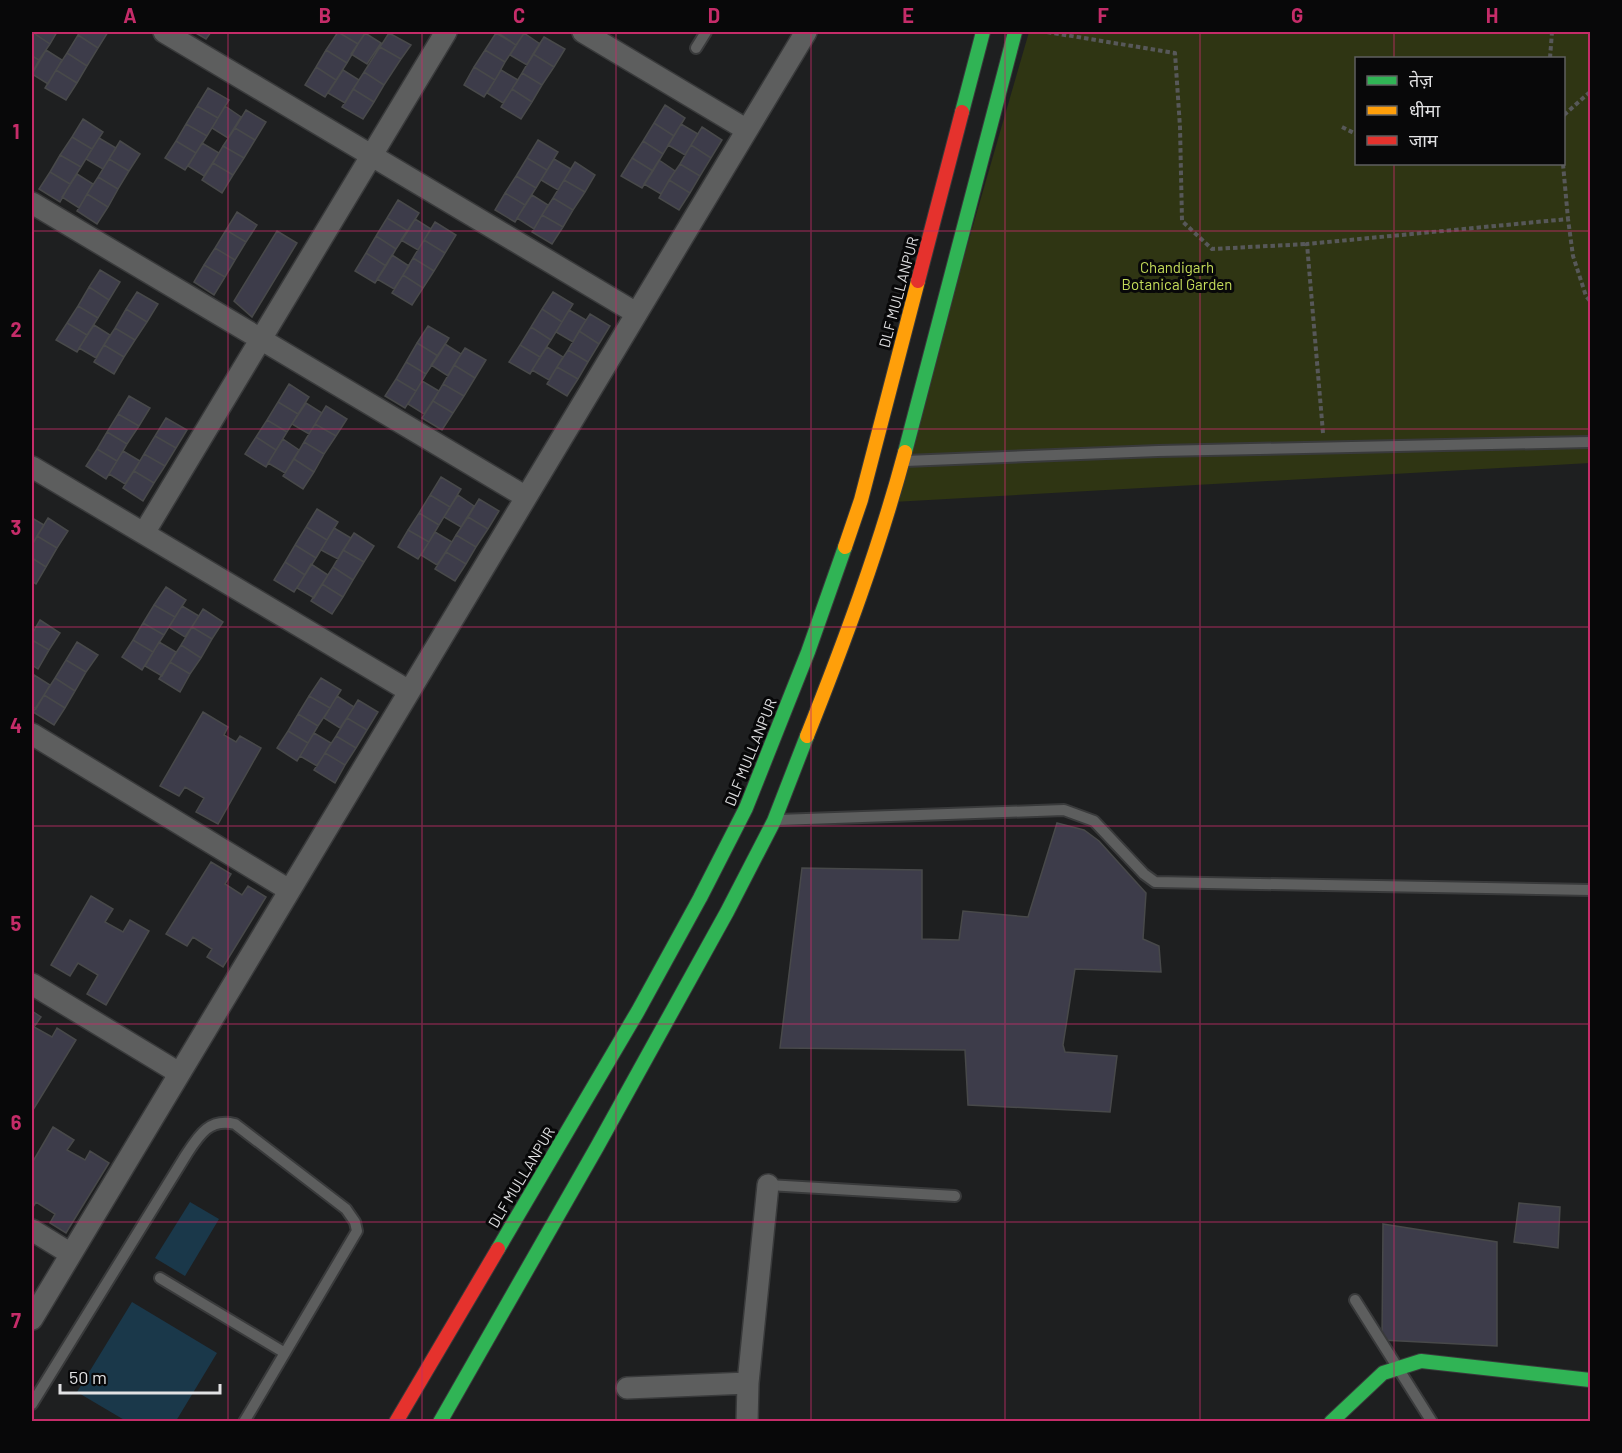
<svg xmlns="http://www.w3.org/2000/svg" width="1622" height="1453" font-family="Barlow,'Noto Sans Devanagari',sans-serif">
<style>
.green{fill:#2f3513;fill-rule:evenodd}
.water{fill:#1a384a}
.building{fill:#3d3c4a;stroke:#48494a;stroke-width:1.5}
.lines{fill:none;stroke-linecap:round;stroke-linejoin:round}
.lane-casing{stroke:#393a3b;stroke-width:14}
.street-casing{stroke:#393a3b;stroke-width:24}
.fast-casing{stroke:#393a3b;stroke-width:16}
.slow-casing{stroke:#393a3b;stroke-width:16}
.jam-casing{stroke:#393a3b;stroke-width:16}
.path{stroke:#575859;stroke-width:4;stroke-dasharray:4.5 3;stroke-linecap:butt}
.lane{stroke:#5d5e5e;stroke-width:10}
.street{stroke:#5d5e5e;stroke-width:21}
.fast{stroke:#30b455;stroke-width:14}
.slow{stroke:#ff9f0a;stroke-width:14}
.jam{stroke:#e5322d;stroke-width:14}
.grid{fill:none;stroke:#c52c69;stroke-width:1.5;stroke-opacity:0.55}
.labels{text-anchor:middle;dominant-baseline:central;stroke-width:6;stroke-linejoin:round;paint-order:stroke}
.park-label{font-size:15px;fill:#c5dd5a;stroke:#080809}
.street-label{font-size:15px;fill:#e1e1e3;stroke:#080809}
.neatline{fill:none;stroke:#c52c69;stroke-width:2}
.grid-label{font-size:20px;text-anchor:middle;font-weight:bold;fill:#c52c69}
</style>
<rect width="100%" height="100%" fill="#1e1f20"/>
<!-- green -->
<path class="green" d="M1029 32H1590V463L893 502ZM1356 58H1564V164H1356Z"/>
<!-- water -->
<path class="water" d="M190 1202 219 1219 185 1276 155 1258Z
M132 1302 217 1353 176 1421H126L77 1392Z"/>
<!-- building -->
<path class="building" d="M32 32 50 44 39 60 32 56Z
M32 32H57L50 44Z
M80 32H108L98 48 78 35Z
M194 32H211L206 39Z
M338 32H366L358 44Z
M338 32 358 44 347 63 326 50Z
M497 32H525L516 45Z
M365 33 381 43 367 64 351 54Z
M389 33 411 45 401 59 380 47Z
M496 33 516 45 505 62 485 50Z
M524 33 540 44 527 65 510 55Z
M78 35 98 48 87 66 67 53Z
M544 37 565 49 554 67 533 54Z
M380 47 401 59 384 85 364 72Z
M46 50 62 60 48 84 32 74Z
M326 50 347 63 336 80 316 67Z
M485 50 505 62 495 80 474 67Z
M67 53 87 66 77 83 56 70Z
M533 54 554 67 542 85 522 73Z
M32 56 39 60 32 73Z
M316 67 336 80 325 97 305 85Z
M474 67 495 80 484 97 464 85Z
M56 70 77 83 66 100 45 88Z
M343 70 359 80 345 103 328 93Z
M501 70 518 80 503 103 487 93Z
M364 72 384 85 374 102 353 89Z
M522 73 542 85 532 102 512 89Z
M208 88 229 100 218 118 197 106Z
M353 89 374 102 363 119 342 107Z
M512 89 532 102 521 119 501 107Z
M665 105 685 118 674 136 654 123Z
M197 106 218 118 207 136 186 124Z
M225 106 241 117 228 138 212 128Z
M246 110 266 122 255 140 235 128Z
M83 119 103 132 92 149 72 137Z
M654 123 674 136 663 154 643 141Z
M186 124 207 136 196 153 176 141Z
M681 124 698 134 685 155 668 145Z
M702 127 722 140 711 158 691 145Z
M235 128 255 140 244 158 223 146Z
M72 137 92 149 81 167 60 155Z
M99 138 116 148 103 169 86 159Z
M538 140 558 152 547 170 527 158Z
M120 141 140 154 129 171 109 159Z
M176 141 196 153 185 170 165 158Z
M643 141 663 154 653 171 632 158Z
M202 143 219 153 204 176 188 166Z
M691 145 711 158 700 176 680 164Z
M223 146 244 158 233 175 213 163Z
M60 155 81 167 70 184 50 172Z
M527 158 547 170 536 188 516 176Z
M632 158 653 171 642 188 621 176Z
M109 159 129 171 118 189 98 177Z
M554 159 571 169 558 190 541 180Z
M659 160 675 171 661 194 644 184Z
M575 162 595 175 585 192 564 180Z
M213 163 233 175 222 193 202 180Z
M680 164 700 176 690 193 669 180Z
M50 172 70 184 60 202 39 189Z
M77 174 93 184 79 208 62 197Z
M516 176 536 188 525 205 505 193Z
M98 177 118 189 108 207 87 194Z
M564 180 585 192 573 210 553 198Z
M669 180 690 193 679 210 659 198Z
M505 193 525 205 515 222 495 210Z
M87 194 108 207 97 224 77 211Z
M532 195 548 205 534 229 517 218Z
M553 198 573 210 563 227 542 215Z
M398 200 419 213 408 231 387 218Z
M237 212 257 225 246 242 226 230Z
M542 215 563 227 552 244 532 232Z
M387 218 408 231 396 249 376 236Z
M415 219 431 229 418 250 401 240Z
M435 222 456 235 445 253 424 240Z
M226 230 246 242 235 260 215 248Z
M277 231 297 243 252 317 234 301Z
M376 236 396 249 386 266 366 253Z
M424 240 445 253 434 271 413 258Z
M215 248 235 260 225 277 204 265Z
M366 253 386 266 375 283 355 271Z
M392 255 409 266 394 289 377 279Z
M413 258 434 271 423 288 403 275Z
M204 265 225 277 214 295 194 282Z
M100 270 120 282 109 300 89 287Z
M403 275 423 288 412 305 392 293Z
M89 287 109 300 98 318 78 306Z
M137 292 158 304 147 322 126 309Z
M553 292 573 304 562 322 542 309Z
M78 306 98 318 87 335 67 323Z
M126 309 147 322 135 340 115 328Z
M542 309 562 322 551 340 531 327Z
M569 310 586 320 573 342 556 332Z
M590 314 610 326 599 344 579 331Z
M67 323 87 335 77 352 56 340Z
M94 325 110 335 96 358 79 348Z
M428 326 449 338 438 356 417 343Z
M531 327 551 340 540 357 520 345Z
M115 328 135 340 124 357 104 345Z
M579 331 599 344 588 362 568 350Z
M417 343 438 356 426 374 406 362Z
M445 344 461 354 448 376 431 365Z
M104 345 124 357 114 374 94 362Z
M520 345 540 357 530 374 509 362Z
M547 347 563 357 549 380 532 370Z
M465 348 486 360 475 378 454 365Z
M568 350 588 362 578 379 557 367Z
M406 362 426 374 416 391 396 379Z
M454 365 475 378 464 396 443 384Z
M557 367 578 379 567 396 547 384Z
M396 379 416 391 405 408 385 396Z
M422 381 439 391 424 414 408 404Z
M289 384 309 397 298 414 278 402Z
M443 384 464 396 453 413 433 401Z
M129 396 150 408 139 426 118 414Z
M433 401 453 413 442 430 422 418Z
M278 402 298 414 287 432 267 420Z
M306 403 322 413 309 434 292 424Z
M326 406 347 419 336 436 315 424Z
M118 414 139 426 127 444 107 432Z
M166 418 187 430 176 448 155 436Z
M267 420 287 432 276 450 256 437Z
M315 424 336 436 324 454 304 442Z
M107 432 127 444 117 461 97 449Z
M155 436 176 448 165 466 144 454Z
M256 437 276 450 266 467 245 454Z
M283 439 299 450 285 473 268 463Z
M304 442 324 454 314 472 294 459Z
M97 449 117 461 106 479 86 466Z
M123 451 140 461 125 484 109 474Z
M144 454 165 466 154 483 134 471Z
M294 459 314 472 303 489 283 476Z
M134 471 154 483 143 501 123 488Z
M441 477 461 489 450 507 430 495Z
M430 495 450 507 439 525 419 513Z
M458 495 474 506 461 527 444 517Z
M479 499 499 511 488 529 468 517Z
M317 509 338 522 327 540 306 527Z
M419 513 439 525 429 542 408 530Z
M468 517 488 529 476 547 456 535Z
M32 518 44 525 32 545Z
M48 518 68 531 57 548 37 536Z
M306 527 327 540 316 558 295 545Z
M334 528 351 538 338 559 321 550Z
M408 530 429 542 418 559 398 547Z
M435 532 452 542 437 565 421 555Z
M354 533 374 546 364 562 343 550Z
M456 535 476 547 466 564 446 552Z
M37 536 57 548 46 567 32 558V545Z
M295 545 316 558 305 575 285 562Z
M343 550 364 562 353 580 333 567Z
M446 552 466 564 455 581 435 569Z
M32 558 46 567 36 584 32 581Z
M285 562 305 575 294 592 274 580Z
M311 564 328 575 314 598 297 588Z
M333 567 353 580 343 597 322 584Z
M322 584 343 597 332 614 311 601Z
M166 587 186 600 175 617 154 605Z
M154 605 175 617 164 635 143 623Z
M182 606 199 616 185 637 169 627Z
M203 609 223 622 212 639 192 627Z
M40 620 60 633 49 650 32 640V634Z
M143 623 164 635 153 652 133 640Z
M192 627 212 639 201 658 181 645Z
M32 640 49 650 38 669 32 665Z
M133 640 153 652 142 670 122 657Z
M77 642 98 655 86 672 66 660Z
M159 642 176 652 162 676 145 666Z
M181 645 201 658 190 674 170 662Z
M66 660 86 672 75 691 55 678Z
M170 662 190 674 180 692 159 679Z
M34 675 50 685 36 709 32 706V679Z
M55 678 75 691 65 708 44 695Z
M321 678 341 690 330 708 309 696Z
M44 695 65 708 54 725 33 712Z
M309 696 330 708 318 726 298 714Z
M337 696 354 707 340 728 324 718Z
M358 700 378 712 367 730 347 718Z
M203 712 228 727 224 735 236 742 240 736 261 748 218 824 196 812 204 798 185 787 179 796 160 786Z
M298 714 318 726 308 743 288 731Z
M347 718 367 730 356 748 336 736Z
M288 731 308 743 297 761 277 748Z
M314 733 331 743 317 766 300 756Z
M336 736 356 748 345 765 325 753Z
M325 753 345 765 335 783 314 770Z
M1057 823 1084 830 1099 841 1146 893 1143 939 1159 946 1161 972 1075 969 1063 1045 1065 1052 1117 1056 1110 1112 968 1105 965 1050 780 1048 802 868 922 870V939L959 940 963 911 1028 917Z
M211 862 231 874 225 884 242 895 248 886 266 897 223 967 207 957 212 949 193 937 187 946 166 934Z
M91 896 113 909 105 922 123 932 130 920 149 931 106 1005 87 994 98 975 78 963 70 976 51 965Z
M32 1011 41 1017 34 1027 52 1037 57 1028 76 1040 33 1110Z
M53 1127 74 1140 67 1150 85 1160 90 1151 109 1163 66 1233 50 1223 55 1214 36 1202 32 1209V1163Z
M1519 1203 1560 1207 1558 1248 1514 1242Z
M1383 1224 1497 1242V1346L1382 1340Z"/>
<g class="lines">
<!-- lane casing -->
<g class="lane-casing">
<path id="lane" d="M696 48 706 32
M905 461 1158 451 1590 442
M778 820 1064 810 1094 821 1144 874 1155 882 1590 890
M768 1185 955 1196
M160 1278 285 1353
M1355 1300 1432 1422
M32 1404 186 1155C199 1135 209 1118 235 1124L346 1209 355 1222 357 1231 244 1422"/>
</g>
<!-- street casing -->
<g class="street-casing">
<path id="street" d="M164 32 636 313
M583 32 747 130
M32 203 526 497
M32 467 409 691
M144 533 446 32
M32 734 289 890
M32 984 179 1073
M32 1230 71 1254
M32 1319 806 32
M627 1388 748 1383
M747 1422 748 1383 768 1185"/>
</g>
<!-- fast casing -->
<g class="fast-casing">
<path id="fast" d="M962 112 983 32
M905 452 1015 32
M498 1249 638 1011 700 898 746 808 808 652 845 547
M440 1422 597 1147 727 912 774 821 807 736
M1331 1422 1383 1373 1421 1361 1590 1380"/>
</g>
<!-- slow casing -->
<g class="slow-casing">
<path id="slow" d="M845 547 861 500 918 281
M807 736C844 643 879 549 905 452"/>
</g>
<!-- jam casing -->
<g class="jam-casing">
<path id="jam" d="M918 281 962 112
M396 1422 498 1249"/>
</g>
<!-- path -->
<path class="path" d="M1047 32 1175 53 1180 127 1182 221 1212 249 1307 244
M1550 58 1552 32
M1564 115 1590 92
M1342 127 1356 134
M1563 164 1568 219
M1323 433 1307 244 1568 219 1573 256 1586 296 1590 301"/>
<!-- lane -->
<use href="#lane" class="lane"/>
<!-- street -->
<use href="#street" class="street"/>
<!-- fast -->
<use href="#fast" class="fast"/>
<!-- slow -->
<use href="#slow" class="slow"/>
<!-- jam -->
<use href="#jam" class="jam"/>
</g>
<!-- grid -->
<path class="grid" d="M228 32V1422M422 32V1422M616 32V1422M811 32V1422M1005 32V1422M1200 32V1422M1394 32V58M1394 164V1422M32 231H1590M32 429H1590M32 627H1590M32 826H1590M32 1024H1590M32 1222H1590"/>
<g class="labels">
<!-- park labels -->
<g class="park-label">
<text x="1177" y="267">Chandigarh<tspan x="1177" dy="17">Botanical Garden</tspan></text>
</g>
<!-- street labels -->
<g class="street-label">
<text transform="translate(898 292) rotate(-75)">DLF MULLANPUR</text>
<text transform="translate(750 752) rotate(-68)">DLF MULLANPUR</text>
<text transform="translate(521 1177) rotate(-59)">DLF MULLANPUR</text>
</g>
</g>
<!-- border -->
<rect width="1622" height="1453" fill="none" stroke="#080809" stroke-width="66"/>
<!-- legend -->
<rect x="1355" y="57" width="210" height="108" fill="#080809" stroke="#5f5f60" stroke-width="1.5"/>
<rect x="1367" y="76" width="30" height="9" fill="#30b455" stroke="#5f5f60" stroke-width="1.5"/>
<text x="1409" y="87" font-size="18" fill="#e1e1e3">तेज़</text>
<rect x="1367" y="106" width="30" height="9" fill="#ff9f0a" stroke="#5f5f60" stroke-width="1.5"/>
<text x="1409" y="117" font-size="18" fill="#e1e1e3">धीमा</text>
<rect x="1367" y="136" width="30" height="9" fill="#e5322d" stroke="#5f5f60" stroke-width="1.5"/>
<text x="1409" y="147" font-size="18" fill="#e1e1e3">जाम</text>
<!-- scale -->
<path d="M60 1384v9h160v-9" fill="none" stroke="#e1e1e3" stroke-width="3"/>
<text x="69" y="1384" font-size="18" fill="#e1e1e3" stroke="#080809" stroke-width="4.5" paint-order="stroke">50 m</text>
<rect x="33" y="33" width="1556" height="1387" class="neatline"/>
<g class="grid-label">
<text x="130" y="23">A</text>
<text x="325" y="23">B</text>
<text x="519" y="23">C</text>
<text x="714" y="23">D</text>
<text x="908" y="23">E</text>
<text x="1103" y="23">F</text>
<text x="1297" y="23">G</text>
<text x="1492" y="23">H</text>
<text x="16" y="139">1</text>
<text x="16" y="337">2</text>
<text x="16" y="535">3</text>
<text x="16" y="733">4</text>
<text x="16" y="931">5</text>
<text x="16" y="1130">6</text>
<text x="16" y="1328">7</text>
</g>
</svg>
